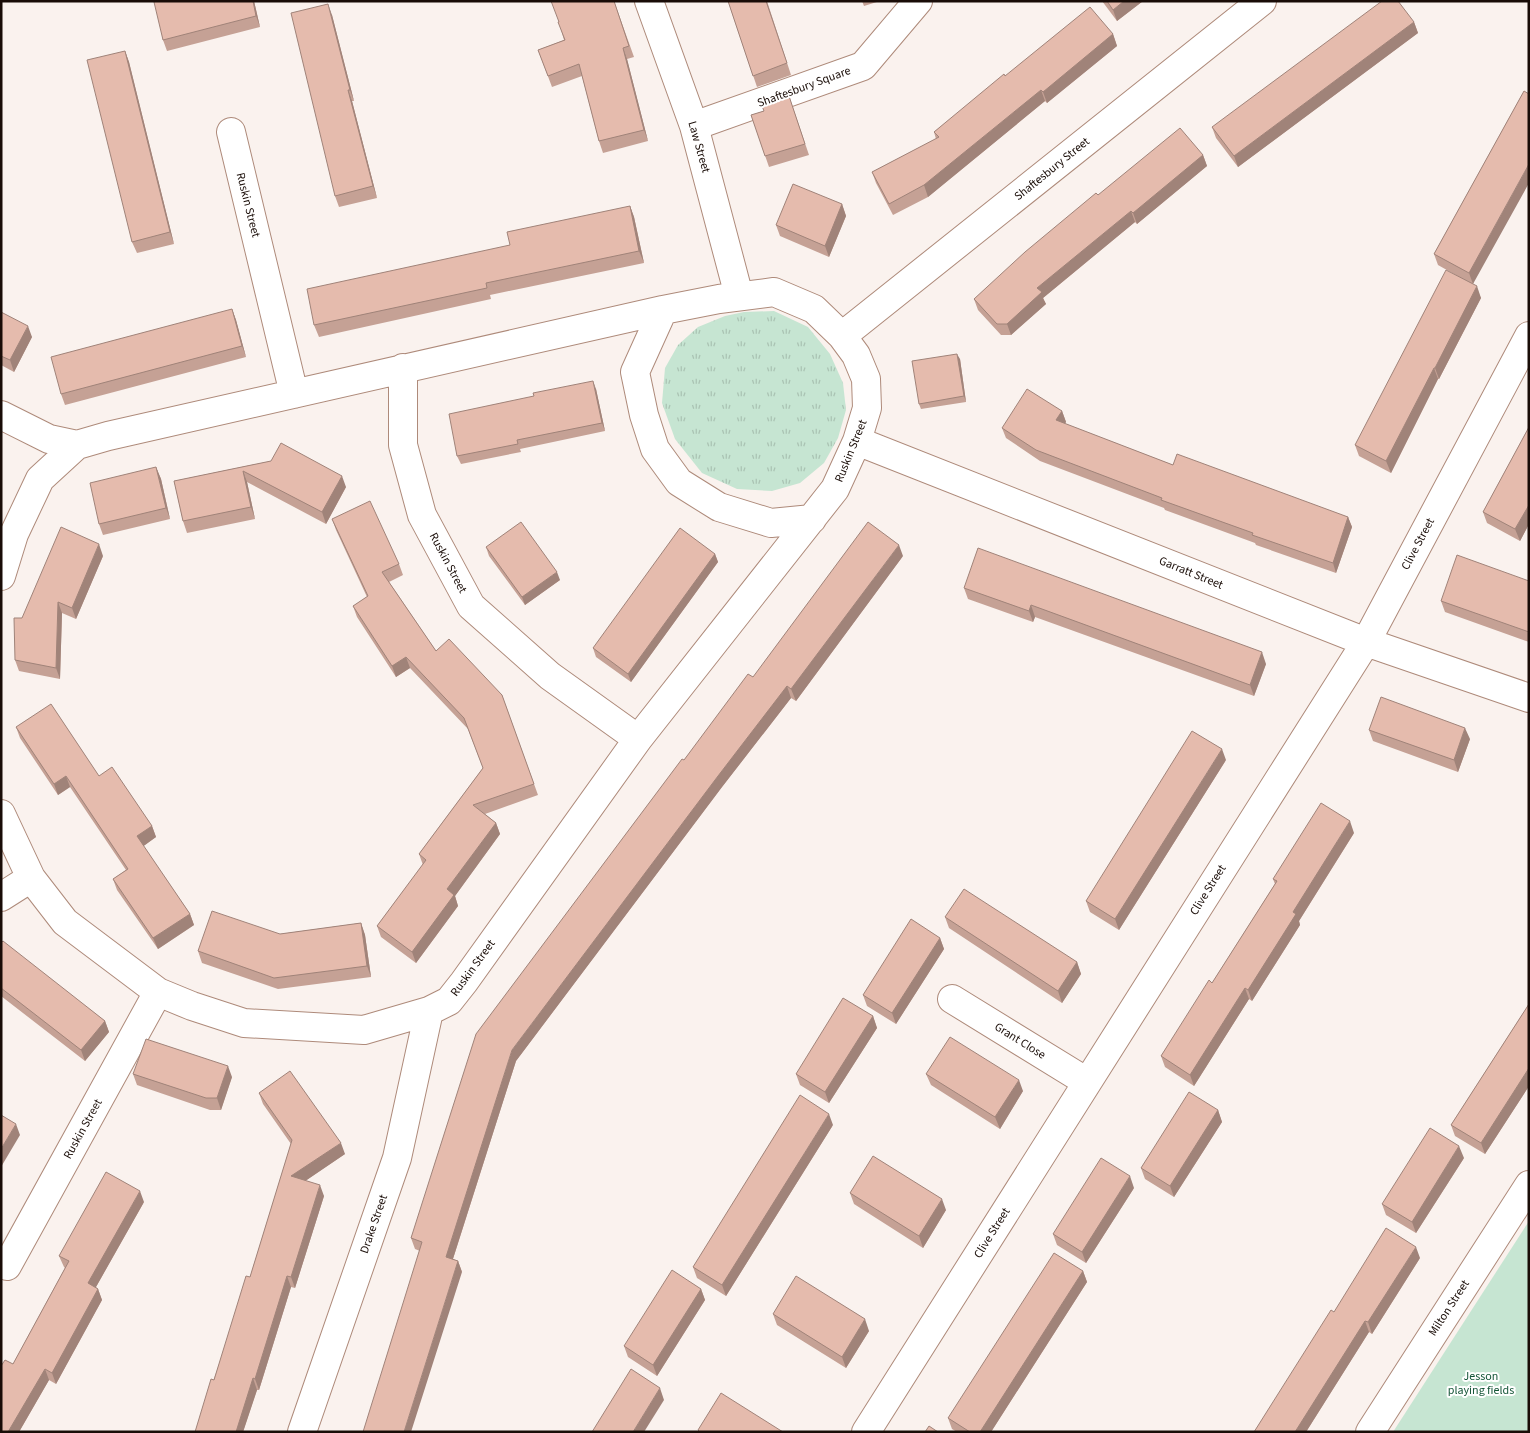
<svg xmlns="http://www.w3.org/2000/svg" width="1530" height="1433" font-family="'Source Sans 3',sans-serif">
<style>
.grass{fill:url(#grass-tufts)}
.green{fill:#c6e5d2}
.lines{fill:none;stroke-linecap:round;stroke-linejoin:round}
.minor-casing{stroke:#ae8a7a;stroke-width:30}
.minor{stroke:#fff;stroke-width:28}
.wall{fill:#c5a195}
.shaded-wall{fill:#a08379}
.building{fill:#e5bbad;stroke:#a08379}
.labels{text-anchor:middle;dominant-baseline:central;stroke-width:4;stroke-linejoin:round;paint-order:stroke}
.street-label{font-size:12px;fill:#190c07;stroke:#fff}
.park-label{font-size:12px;fill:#135436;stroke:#fff}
</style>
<defs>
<pattern id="grass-tufts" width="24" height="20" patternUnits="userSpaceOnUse" patternTransform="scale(1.25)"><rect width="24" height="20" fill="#c6e5d2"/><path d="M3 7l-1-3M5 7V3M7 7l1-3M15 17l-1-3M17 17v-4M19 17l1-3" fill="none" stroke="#aac3b3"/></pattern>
</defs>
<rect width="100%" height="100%" fill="#faf2ee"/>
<!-- grass -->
<path class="grass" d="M774 311 808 327 830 354 843 383 846 410 838 438 824 463 800 483 772 491 737 489 702 473 675 439 662 403 665 368 678 345 698 327 725 316 744 312Z"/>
<!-- green -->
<path class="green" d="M1529 1221V1432H1393Z"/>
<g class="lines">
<!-- minor casing -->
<g class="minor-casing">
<path id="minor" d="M649 1 694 126 739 296
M694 126 863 66 918 1
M231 132 294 394
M663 310 635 372 644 415 655 449 679 482 719 507 771 523 812 519
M842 336 1262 1
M403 368V445L422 515 471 606 550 676 638 739
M1 415 49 439 77 445
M857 441 1366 642 1529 698
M1 576 14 534 40 479 77 445 108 436 663 310 719 299 774 292 814 309 842 336 856 355 866 379 867 408 857 441 835 489 638 739 464 982 449 1001 429 1011 364 1030 244 1023 192 1006 158 992 65 922 31 878 1 814
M1 897 31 878
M952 999 1087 1082
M7 1266 158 992
M302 1432 397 1158 429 1011
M866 1432 1366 642 1529 336
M1370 1432 1529 1185"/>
</g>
<!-- minor -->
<use href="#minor" class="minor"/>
</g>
<!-- wall -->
<path class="wall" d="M156 1H254L260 27 167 51 163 40Z
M614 1 634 57 627 59 648 141 603 153 599 141 582 76 552 87 538 50 564 40 559 22Z
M728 1H767L791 75 757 87Z
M862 1H880L864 6Z
M1102 1H1143L1117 21Z
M332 15 354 101H352L377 198 339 207 335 196Z
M1414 22 1418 33 1238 167 1216 138 1212 127Z
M1113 34 1117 46 1047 103 1045 101 928 197 893 215 876 183 872 172 936 139 934 132 1005 76Z
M125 51 129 62 174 244 137 253 132 242Z
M1524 91 1473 284 1481 298 1439 379H1438L1391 473 1359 456 1355 445 1468 282 1438 265 1434 254Z
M789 96 809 155 769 167 751 115 764 111Z
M1203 155 1207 166 1137 224 1135 222 1043 298 1046 304 1011 335H1001L978 310 974 299 1098 195Z
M842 204 846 216 829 257 780 236 776 225Z
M630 206 634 217 644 263 490 295 491 299 319 337 314 325 510 245Z
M232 309 236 320 246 357 65 405 61 394Z
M1 312 32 337 14 372 1 365Z
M960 359 966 402 921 409 919 404Z
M596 389 605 431 520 449 521 452 461 464 457 456Z
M1062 411 1066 422 1064 424 1173 465 1348 517 1352 527 1336 573 1256 545 1255 543 1165 510 1164 508 1040 461 1006 438 1002 428Z
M1529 427V524L1520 541 1487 523 1483 512Z
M271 461 346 487 326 524 247 482 255 519 187 533 183 521 174 481Z
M156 467 161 479 170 519 103 535 99 524Z
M332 519 399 564 403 575 389 582 436 651 502 695 538 795 485 814 496 823 500 834 455 896 458 906 416 963 381 937 377 926 423 865 419 854 483 768 468 729 410 668 396 677 357 617 353 606 367 597 336 530Z
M486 547 560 580 525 605 489 556Z
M715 554 718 562 631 682 596 657 593 648Z
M103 556 76 619 62 613 60 679 19 671 15 660 22 618Z
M903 556 796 701 791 698 722 787 516 1061 453 1259 458 1261 462 1272 420 1251 415 1249 411 1238 684 760 753 677Z
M1529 581V642L1445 612 1441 601Z
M964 588 1266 664 1254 696 1035 617 1033 622 968 599Z
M16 727 99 776 152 826 156 837 143 846 190 914 194 925 158 949 117 890 113 879 126 870 70 787 58 795 20 738Z
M1369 730 1470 739 1458 772 1373 741Z
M1226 760 1119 930 1090 912 1086 901Z
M1354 833 1299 921 1300 925 1252 1001 1249 999 1194 1086 1165 1067 1161 1056 1212 983 1275 884 1273 879Z
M945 917 1077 962 1081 974 1062 1003 949 928Z
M361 923 365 935 371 977 278 989 202 963 198 951 280 934Z
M940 938 944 949 896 1024 867 1006 863 995Z
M1 943 105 1021 109 1032 85 1061 1 996Z
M1529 1004V1086L1485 1154 1455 1136 1451 1125Z
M873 1016 877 1028 829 1103 800 1085 796 1074Z
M133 1074 232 1077 221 1110H210L137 1085Z
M926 1074 1023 1091 1000 1129 931 1085Z
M259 1093 345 1154 305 1181 324 1196 295 1288 291 1287 259 1390H257L243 1432H195L250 1277 291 1144 263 1104Z
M1218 1110 1222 1122 1174 1197 1145 1179 1141 1168Z
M833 1125 726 1296 697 1278 693 1267Z
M1464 1158 1416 1233 1386 1215 1382 1204Z
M1134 1188 1086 1263 1057 1245 1053 1234Z
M850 1193 946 1210 923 1248 854 1204Z
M144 1202 96 1287 98 1289 102 1300 56 1384 49 1380 19 1432H1L13 1364 65 1268 64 1267 59 1256Z
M1420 1258 1372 1334 1369 1332 1306 1432H1254L1334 1312Z
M1083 1271 1087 1282 991 1432H957L952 1429 948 1418Z
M701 1289 705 1300 657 1376 628 1357 624 1346Z
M773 1314 869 1331 846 1368 777 1325Z"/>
<!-- shaded-wall -->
<path class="shaded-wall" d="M253 1H254L260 27 256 16Z
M1124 1H1143L1117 21 1113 10Z
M328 4 332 15 354 101 350 90Z
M1414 22 1418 33 1238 167 1234 156Z
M1113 34 1117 46 1047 103 1043 92Z
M623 48 627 59 648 141 644 130Z
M125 51 129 62 174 244 170 232Z
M348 90 352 101 377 198 373 186Z
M1041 90 1045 101 928 197 924 185Z
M1203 155 1207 166 1137 224 1133 213Z
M1529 164V183L1473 284 1469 273Z
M842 204 846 216 829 257 825 246Z
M630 206 634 217 644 263 639 251Z
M1131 211 1135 222 1043 298 1046 304 1011 335 1007 324 1037 288Z
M1477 286 1481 298 1439 379 1435 368Z
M232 309 236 320 246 357 242 346Z
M28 326 32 337 14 372 10 360Z
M957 354 960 359 966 402 964 396Z
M1434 368 1438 379 1391 473 1386 461Z
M593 381 596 389 605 431 602 423Z
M1062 411 1066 422 1060 431 1056 420Z
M156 467 161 479 170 519 166 508Z
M243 471 247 482 255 519 251 507Z
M342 476 346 487 326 524 322 512Z
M1529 505V524L1520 541 1515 529Z
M1348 517 1352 527 1336 573 1333 563Z
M99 544 103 556 76 619 72 608Z
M899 545 903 556 796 701 791 689Z
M715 554 718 562 631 682 628 674Z
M557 572 560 580 525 605 522 597Z
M58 602 62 613 60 679 56 668Z
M1031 605 1035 617 1033 622 1029 611Z
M1262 652 1266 664 1254 696 1250 685Z
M406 657 410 668 396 677 392 666Z
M787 686 791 698 722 787 516 1061 450 1268 446 1257 512 1050 718 776Z
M1465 728 1470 739 1458 772 1454 760Z
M1222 749 1226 760 1119 930 1115 919Z
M66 776 70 787 58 795 54 784Z
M1350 821 1354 833 1299 921 1300 925 1252 1001 1248 990 1293 912Z
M496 823 500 834 455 896 458 906 416 963 412 952 447 889Z
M152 826 156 837 141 848 137 836Z
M190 914 194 925 158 949 153 938Z
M361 923 365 935 371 977 367 966Z
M940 938 944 949 896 1024 892 1013Z
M1077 962 1081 974 1062 1003 1058 991Z
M1245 988 1249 999 1194 1086 1190 1075Z
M873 1016 877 1028 829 1103 825 1092Z
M105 1021 109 1032 85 1061 81 1050Z
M228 1066 232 1077 221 1110 217 1098Z
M1529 1068V1086L1485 1154 1481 1143Z
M1019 1080 1023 1091 1000 1129 995 1117Z
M1218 1110 1222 1122 1174 1197 1170 1186Z
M829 1114 833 1125 726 1296 722 1285Z
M16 1124 20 1135 1 1167V1149Z
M341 1143 345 1154 295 1188 291 1176Z
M1459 1146 1464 1158 1416 1233 1412 1222Z
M1130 1176 1134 1188 1086 1263 1082 1252Z
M320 1185 324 1196 295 1288 291 1277Z
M140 1191 144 1202 92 1294 88 1283Z
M942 1199 946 1210 923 1248 919 1236Z
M1416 1247 1420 1258 1372 1334 1368 1322Z
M458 1261 462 1272 411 1432H404Z
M1083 1271 1087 1282 991 1432H980Z
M287 1276 291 1287 259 1390 255 1379Z
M98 1289 102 1300 56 1384 52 1373Z
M701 1289 705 1300 657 1376 653 1365Z
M865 1319 869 1331 846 1368 842 1357Z
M1365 1321 1369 1332 1306 1432H1295Z
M45 1369 49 1380 19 1432H8Z
M253 1378 257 1390 243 1432H236Z
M660 1388 664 1400 644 1432H633Z"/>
<!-- building -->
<path class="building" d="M156 1H253L256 16 163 40 154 2Z
M551 1H614L629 46 623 48 644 130 599 141 579 64 548 76 538 50 565 40 558 22H559Z
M728 1H766L787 63 753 76Z
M1107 1H1124L1113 10Z
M1382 1H1398L1414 22 1234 156 1212 127Z
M328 4 350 90H348L373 186 335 196 291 13Z
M1090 7 1113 34 1043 92 1041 90 924 185 889 204 872 172 939 137 934 132 1004 74 1005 76Z
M125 51 170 232 132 242 87 60Z
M1524 91 1529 94V164L1469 273 1434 254Z
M789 96 805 144 765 156 751 115 764 111 762 106Z
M1180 128 1203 155 1133 213 1131 211 1037 288 1042 292 1007 324H997L974 299 1025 252 1096 193 1098 195Z
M793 184 842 204 825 246 776 225Z
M630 206 639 251 486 283 487 288 314 325 307 289 510 245 507 232Z
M1446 270 1477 286 1435 368H1434L1386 461 1355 445Z
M232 309 242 346 61 394 51 357Z
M1 312 28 326 10 360 1 356Z
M957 354 964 396 919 404 912 361Z
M593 381 602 423 517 440 518 444 457 456 449 414 534 396 533 393Z
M1027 389 1062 411 1056 420 1173 465 1177 454 1348 517 1333 563 1252 535 1253 533 1161 500 1162 498 1036 450 1002 428Z
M1529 427V505L1515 529 1483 512Z
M281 443 342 476 322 512 243 471 251 507 183 521 174 481 271 461Z
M156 467 166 508 99 524 90 483Z
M370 501 399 564 382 572 436 651 449 639 502 695 534 784 473 805 496 823 447 889 454 895 412 952 377 926 426 860 419 854 483 768 464 718 406 657 392 666 353 606 368 596 332 519Z
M521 522 557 572 522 597 486 547Z
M868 522 899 545 791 689 787 686 718 776 512 1050 446 1257 458 1261 404 1432H363L422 1242 411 1238 476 1034 682 759 684 760 748 674 753 677Z
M61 527 99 544 72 608 58 602 56 668 15 660 14 618H22Z
M680 528 715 554 628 674 593 648Z
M978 548 1262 652 1250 685 1031 605 1029 611 964 588Z
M1457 555 1529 581V632L1441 601Z
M1381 697 1465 728 1454 760 1369 730Z
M51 704 99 776 112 767 133 798 152 826 137 836 190 914 153 938 113 879 128 869 66 776 54 784 16 727Z
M1192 731 1222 749 1115 919 1086 901Z
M1321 803 1350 821 1293 912 1296 914 1248 990 1245 988 1190 1075 1161 1056 1209 980 1212 983 1277 881 1273 879Z
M964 889 1077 962 1058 991 945 917Z
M212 911 280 934 361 923 367 966 274 978 198 951Z
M911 919 940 938 892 1013 863 995Z
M3 941 105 1021 81 1050 1 988V943Z
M843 998 873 1016 825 1092 796 1074Z
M1529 1004V1068L1481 1143 1451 1125Z
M950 1037 1019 1080 995 1117 926 1074Z
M146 1039 228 1066 217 1098H206L133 1074Z
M290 1071 341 1143 291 1176 320 1185 291 1277 287 1276 255 1379 253 1378 236 1432H195L211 1379 214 1380 246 1276 250 1277 292 1140 259 1093Z
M1189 1092 1218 1110 1170 1186 1141 1168Z
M800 1095 829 1114 722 1285 693 1267Z
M1 1115 16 1124 1 1149Z
M1430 1128 1459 1146 1412 1222 1382 1204Z
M873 1156 942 1199 919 1236 850 1193Z
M1101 1158 1130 1176 1082 1252 1053 1234Z
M106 1172 140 1191 88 1283 98 1289 52 1373 45 1369 8 1432H1V1366L5 1360 13 1364 69 1261 59 1256Z
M1386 1228 1416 1247 1368 1322 1365 1321 1295 1432H1254L1331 1310 1334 1312Z
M1054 1253 1083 1271 980 1432H970L948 1418Z
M672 1270 701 1289 653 1365 624 1346Z
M796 1276 865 1319 842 1357 773 1314Z
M631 1369 660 1388 633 1432H592Z
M721 1393 783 1432H700L698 1430Z
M929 1426 938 1432H925Z"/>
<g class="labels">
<!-- street labels -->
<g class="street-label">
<text transform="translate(804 87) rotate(-20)">Shaftesbury Square</text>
<text transform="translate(699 147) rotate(74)">Law Street</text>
<text transform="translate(1052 169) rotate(-39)">Shaftesbury Street</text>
<text transform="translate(248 205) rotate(76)">Ruskin Street</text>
<text transform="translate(851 451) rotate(-68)">Ruskin Street</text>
<text transform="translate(1418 544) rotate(-62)">Clive Street</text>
<text transform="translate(448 563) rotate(62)">Ruskin Street</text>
<text transform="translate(1191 573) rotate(22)">Garratt Street</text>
<text transform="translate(1208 890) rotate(-58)">Clive Street</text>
<text transform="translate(473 968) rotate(-54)">Ruskin Street</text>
<text transform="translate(1020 1041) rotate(32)">Grant Close</text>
<text transform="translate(83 1129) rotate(-61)">Ruskin Street</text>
<text transform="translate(374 1224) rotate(-71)">Drake Street</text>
<text transform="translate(992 1233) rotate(-58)">Clive Street</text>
<text transform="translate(1449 1308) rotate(-57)">Milton Street</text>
</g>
<!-- park labels -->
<g class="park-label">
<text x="1481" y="1376">Jesson<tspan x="1481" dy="14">playing fields</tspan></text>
</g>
</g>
<!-- border -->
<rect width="1530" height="1433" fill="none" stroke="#190c07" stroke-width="5"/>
</svg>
